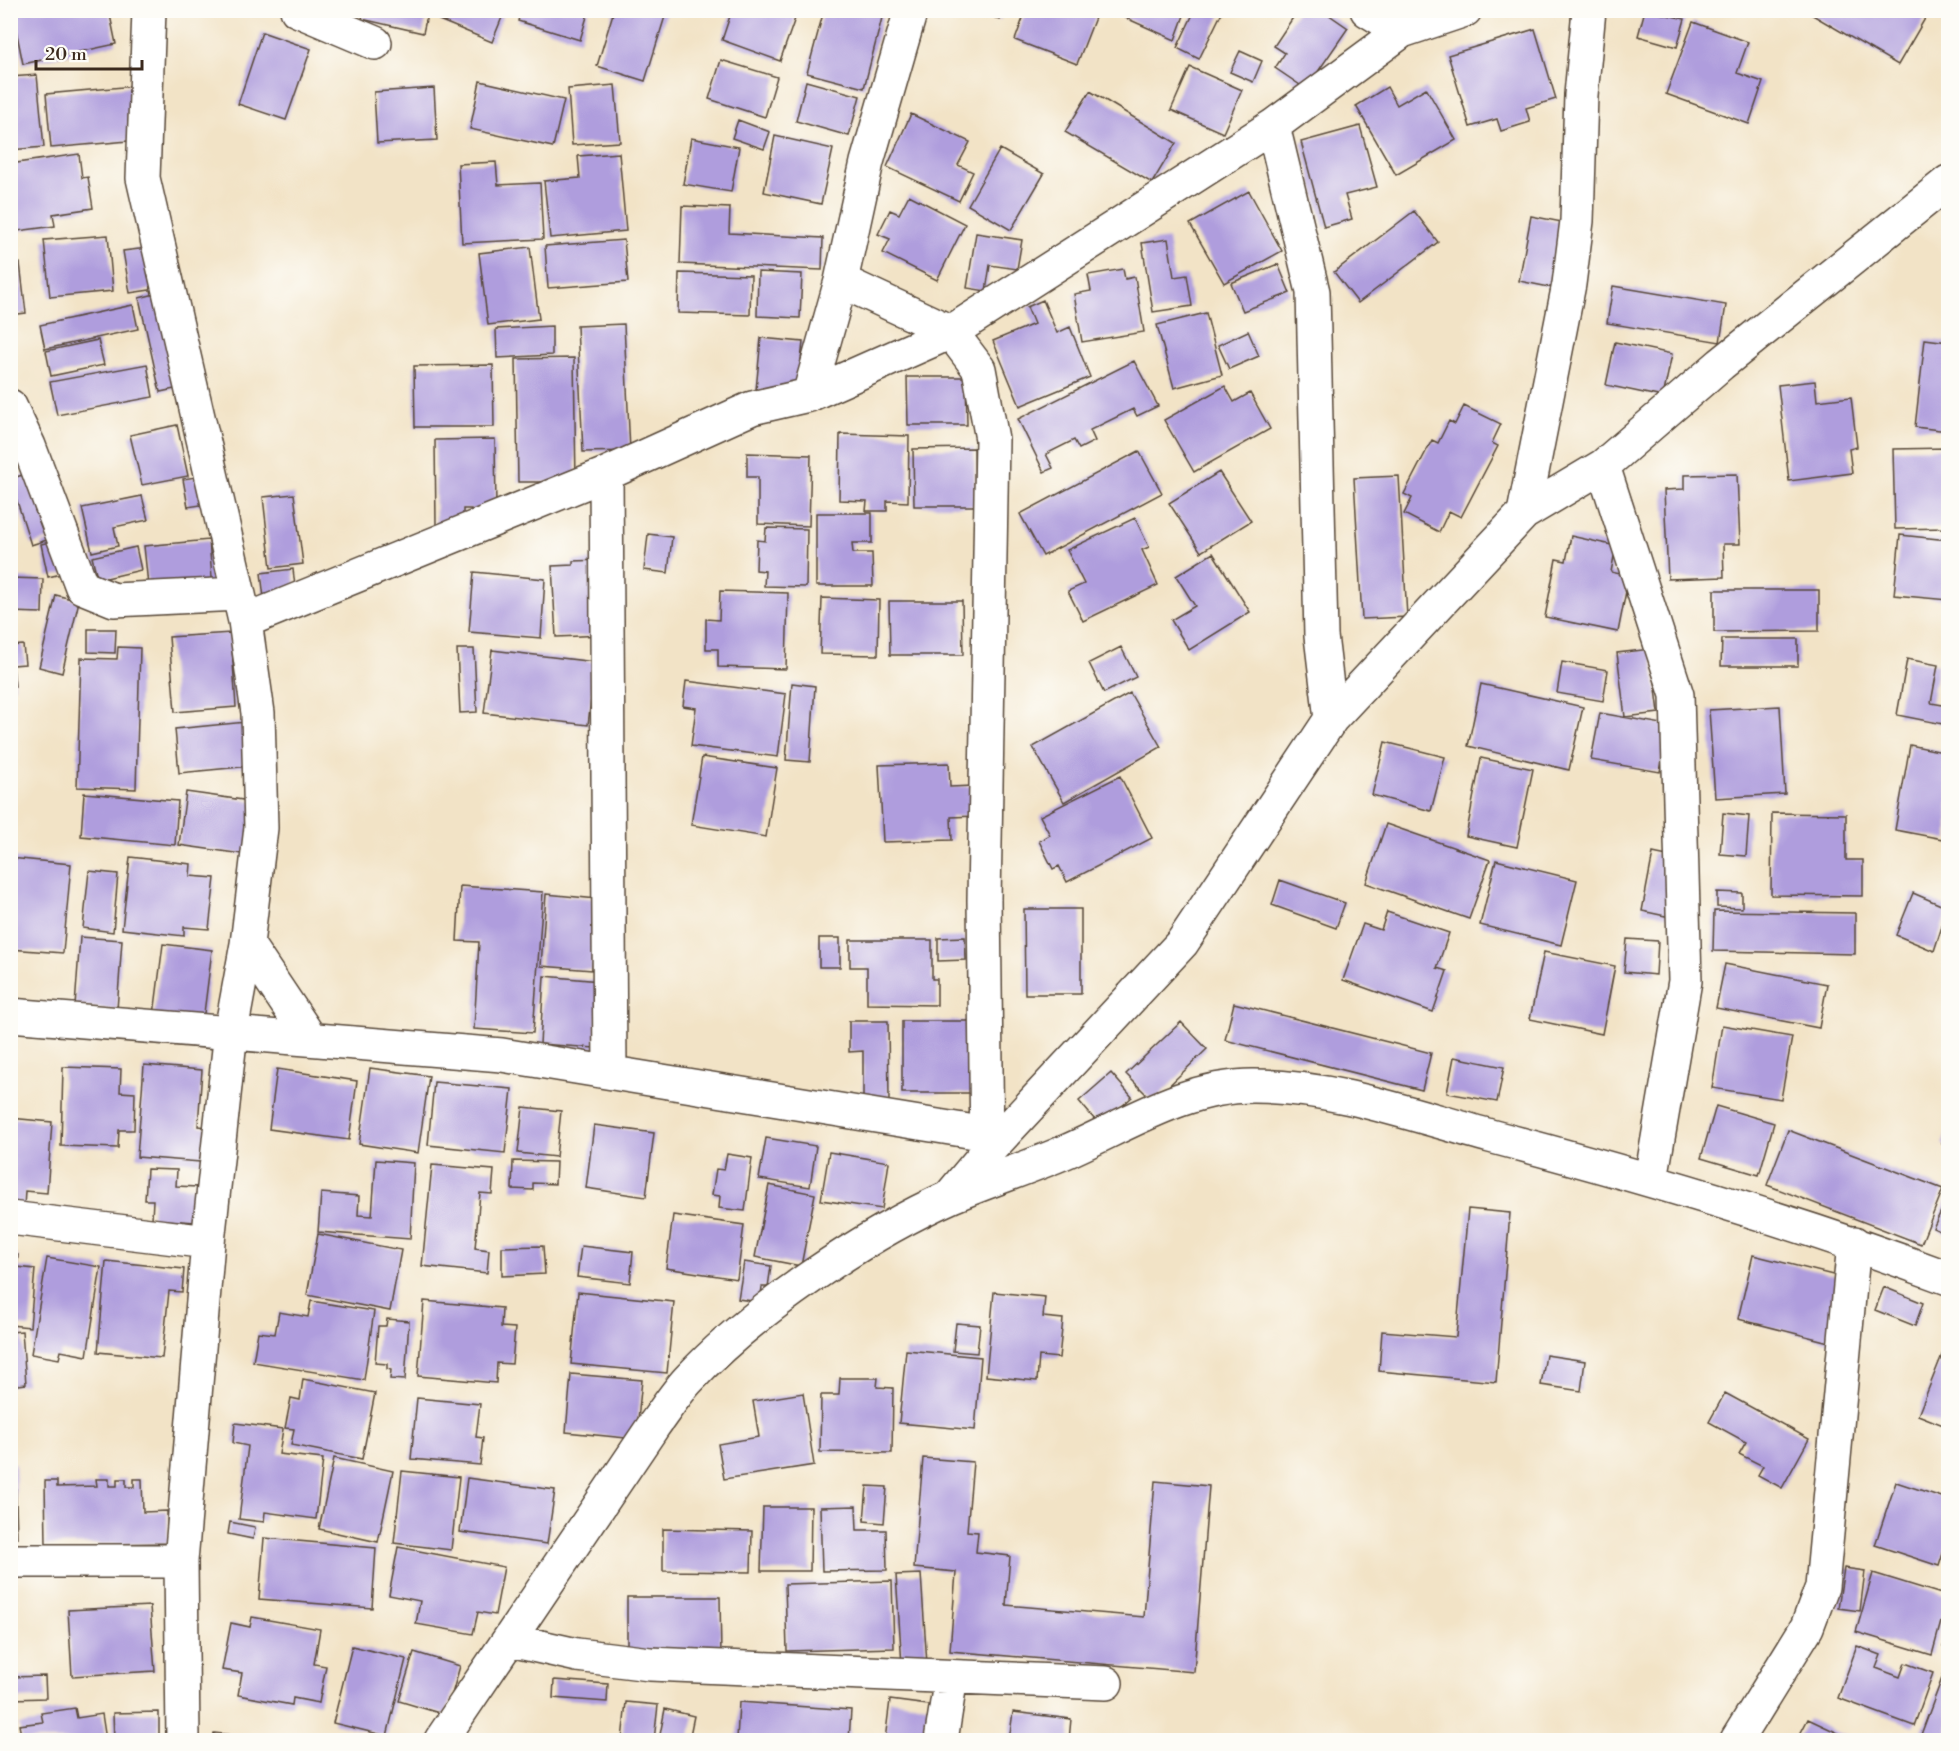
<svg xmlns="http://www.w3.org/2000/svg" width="1959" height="1751" font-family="'Libre Bodoni',serif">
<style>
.building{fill:#af9ddd}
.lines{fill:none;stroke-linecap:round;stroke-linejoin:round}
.minor-casing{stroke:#564637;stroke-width:36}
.minor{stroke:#fff;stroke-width:33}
</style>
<rect width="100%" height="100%" fill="#fdfcf7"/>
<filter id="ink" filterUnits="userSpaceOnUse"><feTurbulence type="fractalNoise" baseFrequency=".0167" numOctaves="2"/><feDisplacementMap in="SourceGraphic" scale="12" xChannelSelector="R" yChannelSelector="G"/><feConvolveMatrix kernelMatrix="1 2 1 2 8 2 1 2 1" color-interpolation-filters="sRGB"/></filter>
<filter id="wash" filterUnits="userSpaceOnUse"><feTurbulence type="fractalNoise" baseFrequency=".008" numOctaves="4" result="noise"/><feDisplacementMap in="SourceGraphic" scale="24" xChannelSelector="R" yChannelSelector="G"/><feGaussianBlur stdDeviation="1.35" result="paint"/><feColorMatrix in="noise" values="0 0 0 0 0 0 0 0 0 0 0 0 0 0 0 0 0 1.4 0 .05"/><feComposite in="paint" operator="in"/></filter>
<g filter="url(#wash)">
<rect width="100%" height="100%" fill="#f2e3c6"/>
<g id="blocks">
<!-- building -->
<path class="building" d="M12 10H109L116 44 23 64Z
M364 10H408L427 15 423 33 362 19Z
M443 10H505L492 42 439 20Z
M521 10H589L580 40 518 21Z
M614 10H667L645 81 597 66Z
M732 10H798L780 61 722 40Z
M824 10H884L864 88 807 73Z
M978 10H1004L1000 20Z
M1026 10H1098L1077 64 1015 40Z
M1108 10H1186L1175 40Z
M1195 10H1223L1199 59 1177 48Z
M1298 10H1322L1348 28 1306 89 1275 68 1285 53 1274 46Z
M1645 10 1685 19 1677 47 1638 36Z
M1804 10H1930L1898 65Z
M1693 22 1748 42 1737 73 1763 82 1749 124 1666 94Z
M1535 29 1556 99 1526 108 1530 122 1501 131 1497 119 1470 127 1448 55Z
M262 32 311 49 286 120 238 104Z
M1240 51 1262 61 1253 82 1230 72Z
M721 60 777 77 765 117 709 99Z
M1190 67 1242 90 1223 133 1171 110Z
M37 75 44 147 10 150V77Z
M480 81 564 100 553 147 470 129Z
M806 81 860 96 849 136 796 121Z
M615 85 620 142 572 145 568 89Z
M134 86 139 140 51 148 46 94Z
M1387 87 1397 105 1426 88 1456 140 1396 175 1356 106Z
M434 88 437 140 377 143 374 92Z
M1090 91 1176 143 1152 183 1065 132Z
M911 114 970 142 958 165 973 172 959 201 887 167Z
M738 120 770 132 764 149 732 138Z
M1360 126 1377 187 1345 195 1352 219 1324 227 1301 142Z
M775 136 833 149 821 204 764 192Z
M691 138 739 147 731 192 683 184Z
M1000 149 1044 174 1011 230 968 205Z
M619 153 626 231 550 238 544 181 580 178 578 156Z
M79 154 82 178 88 177 93 208 53 214 55 226 10 232V164Z
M496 162 498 185 540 183 543 239 462 243 458 164Z
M1249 191 1282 251 1224 283 1190 224Z
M909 195 965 224 937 280 883 253 890 239 878 234 890 210 899 214Z
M682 206 730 208 729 233 823 238 822 270 680 264Z
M1414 211 1438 242 1358 303 1334 272Z
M1531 216 1567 223 1554 288 1519 281Z
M976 233 1022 240 1017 269 990 265 986 291 967 288Z
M108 235 113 291 50 297 44 240Z
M1168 239 1174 277 1187 275 1192 306 1153 312 1142 243Z
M624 240 628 282 548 288 545 246Z
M156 247 163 288 130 293 123 251Z
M530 247 539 319 488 325 479 253Z
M20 263 26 313 10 315V264Z
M1278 264 1290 293 1243 311 1231 283Z
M1123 269 1125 279 1135 277 1144 332 1082 342 1074 294 1091 291 1088 275Z
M758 272 802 274 800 318 757 316Z
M679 273 751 275 750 315 678 313Z
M1613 286 1726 305 1720 342 1607 323Z
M163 292 184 387 160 392 139 298Z
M1043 300 1057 333 1070 327 1090 377 1020 406 993 341 1034 324 1027 307Z
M133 305 138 329 45 349 40 325Z
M1206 313 1222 375 1174 388 1157 325Z
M624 324 630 451 583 452 577 326Z
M552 326V355L497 358 496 329Z
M1248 331 1259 356 1229 369 1218 345Z
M761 338 803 342 797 395 756 390Z
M1925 339 1948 342V431L1915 427Z
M98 340 104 365 51 376 46 351Z
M1615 342 1672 354 1663 397 1606 385Z
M574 358 576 482H518L516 359Z
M1134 361 1158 406 1137 416 1133 409 1090 430 1095 441 1079 449 1074 440 1046 454 1053 468 1044 472 1018 419Z
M147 364 153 397 57 415 50 382Z
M493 365 494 427H415L414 366Z
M907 377H966L967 425H908Z
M1815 381 1817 401 1851 397 1857 447 1849 449 1852 473 1789 481 1778 385Z
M1225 386 1234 402 1250 393 1270 429 1194 472 1164 420Z
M1464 406 1501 424 1492 443 1498 446 1461 517 1449 511 1439 532 1404 514 1412 498 1404 494 1432 440 1438 443 1449 421 1455 424Z
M177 425 188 476 142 485 130 435Z
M840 434 909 436 908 502 887 501V511H866L867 501 839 500Z
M495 439 496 509 472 520 471 509H463V525H436L435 440Z
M974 448 975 506H914L913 449Z
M1948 448V528L1895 529 1893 449Z
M1139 451 1162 493 1043 556 1020 514Z
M747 453 811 455 809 526 758 524V477H747Z
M35 471 56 537 31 545 10 479Z
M1219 472 1251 521 1201 552 1169 503Z
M1737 474 1740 544H1723L1724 577 1668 579 1664 490 1684 489V475Z
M208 475 214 503 188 507 183 479Z
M1399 476 1407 617 1362 619 1354 478Z
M294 494 303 564 271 568 263 497Z
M142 496 148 520 114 527 118 546 92 552 82 508Z
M816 513H872V543H852L853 553H872L873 586H816Z
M1135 518 1149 547 1142 550 1158 585 1083 621 1068 591 1084 584 1067 550Z
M766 528 807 529 806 587 764 586 765 571 756 570 757 540 765 541Z
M648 534 672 537 668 573 644 570Z
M1900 535 1948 540V600L1894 595Z
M1571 536 1616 546 1611 572 1629 576 1618 632 1545 617 1556 559 1566 561Z
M63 539 70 572 48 577 41 544Z
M209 540 213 590 149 595 144 546Z
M136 547 141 570 98 580 92 557Z
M1213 553 1250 612 1189 650 1171 620 1195 606 1176 576Z
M601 560 605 635 556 637 552 566 573 565V561Z
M293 569 296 595 264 598 261 573Z
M474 572 545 579 541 638 469 632Z
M10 578 43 579 42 613 10 612Z
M1714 590H1819V631L1714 632Z
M720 591 788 593 786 669 718 667V649H706V619L719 620Z
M56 595 79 601 62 673 39 667Z
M822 598 879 600 878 655 820 654Z
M889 601H962L963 655H890Z
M88 629H116L115 653 88 652Z
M231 633 236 707 175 712 169 637Z
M1722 639H1798V666H1721Z
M23 645 25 664 13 665 15 687H10V646Z
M118 647 140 648 136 789 77 787 81 658 117 659Z
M1121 647 1136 677 1104 693 1089 663Z
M457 649H474L477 712 460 713Z
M1651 649 1659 713 1625 717 1617 653Z
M492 650 595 662 588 725 484 713Z
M1907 659 1938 665 1931 703 1948 706V725L1897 715Z
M1562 662 1608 670 1603 701 1557 693Z
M686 681 786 694 778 757 691 746 696 708 683 706Z
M792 683 815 686 810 762 786 760Z
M1481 684 1583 707 1569 770 1468 746Z
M1130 693 1161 747 1064 802 1033 747Z
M1780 706 1785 794 1715 798 1709 710Z
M1600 713 1668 725 1660 772 1591 760Z
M246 722 251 766 179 773 175 729Z
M1385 742 1445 757 1431 811 1372 795Z
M1910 745 1948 753V840L1895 830Z
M702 757 777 768 766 837 691 825Z
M1481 758 1533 769 1517 847 1466 836Z
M949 763 950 787 973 786 975 816 951 817 952 840 883 842 879 765Z
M1120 776 1152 838 1067 882 1059 866 1053 869 1039 841 1050 835 1040 816Z
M186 792 257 802 249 855 179 845Z
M84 793 178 801 175 845 81 836Z
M1723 813 1749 816 1746 856 1720 854Z
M1772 813 1846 814V860H1863V896L1771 895Z
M1386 824 1490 860 1469 919 1366 883Z
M1653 853 1672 857 1670 917 1642 911Z
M130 857 191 864 190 876 215 878 209 929 184 927V936L122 929Z
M10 858 71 864 63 953 10 949Z
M1496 860 1577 880 1561 945 1480 925Z
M89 871 118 874 113 932 83 928Z
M1280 880 1345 903 1336 928 1272 905Z
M460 886 543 892 533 1033 474 1029 479 942 457 941Z
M1717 892 1742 893V908L1717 907Z
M1913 893 1948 908 1934 951 1896 935Z
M546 894 597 899 592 970 541 966Z
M1024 909H1081V994H1025Z
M1714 911 1855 913V954L1713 951Z
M1387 912 1449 933 1437 968 1447 971 1433 1012 1343 980 1363 924 1381 930Z
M80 937 122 940 117 1010 75 1006Z
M965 937 966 960 938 961V938Z
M819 938H840V967H819Z
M1627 939 1658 941 1656 975 1624 972Z
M850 940H932V979H937V1005L867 1004V967H850Z
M163 944 212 950 203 1021 154 1015Z
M1544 952 1615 966 1602 1034 1530 1019Z
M1725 964 1827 984 1819 1028 1716 1008Z
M544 976 600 981 595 1048 540 1044Z
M1234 1003 1431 1053 1422 1090 1225 1040Z
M849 1021H888L889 1101H863V1051L849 1052Z
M902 1021H975V1093H902Z
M1181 1022 1207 1049 1153 1101 1126 1074Z
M1722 1025 1792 1037 1781 1099 1712 1088Z
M1454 1057 1504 1067 1497 1102 1447 1093Z
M144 1065 202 1070 198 1126 215 1128 213 1163 137 1157Z
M63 1067 121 1069 120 1092 135 1093 134 1130H119L118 1148 61 1146Z
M370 1068 429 1076 418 1153 359 1144Z
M277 1069 357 1081 349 1140 269 1129Z
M1111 1073 1132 1097 1100 1126 1079 1101Z
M434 1082 512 1089 505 1153 428 1145Z
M1716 1106 1774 1123 1759 1175 1701 1158Z
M523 1107 561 1111 556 1157 518 1153Z
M10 1118 52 1122 47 1193 25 1191 24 1207 10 1206Z
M594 1125 654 1133 646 1197 586 1188Z
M1788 1130 1943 1189 1921 1244 1767 1185Z
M1948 1131V1147L1942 1144Z
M766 1138 816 1146 810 1187 759 1179Z
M829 1152 889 1162 882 1209 821 1200Z
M727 1154 752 1158 745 1211 719 1208 720 1196 712 1195 716 1169 724 1170Z
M376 1160 414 1163 410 1239 318 1232 321 1193 359 1196 358 1215 372 1216Z
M513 1161 556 1162 555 1184 533 1183V1190L512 1189Z
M432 1165 494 1170 492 1194 480 1193 475 1248 489 1250 487 1273 422 1266Z
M147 1169 177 1170 176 1186 198 1187 196 1222 152 1219 153 1200H145Z
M769 1185 815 1194 801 1266 755 1257Z
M1948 1197V1235L1933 1228Z
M1468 1209 1510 1213 1496 1382 1379 1371 1382 1331 1456 1337Z
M673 1215 744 1225 737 1279 666 1268Z
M318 1234 401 1250 390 1311 307 1295Z
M543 1246 545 1274 502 1276V1247Z
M581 1246 633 1252 630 1283 577 1277Z
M10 1254 18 1255 17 1267 35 1269 30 1327 10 1325Z
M1753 1255 1845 1278 1829 1342 1738 1319Z
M47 1258 101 1267 87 1356 61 1351 59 1359 31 1354Z
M106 1261 184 1269 182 1292 169 1291 162 1358 98 1352Z
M744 1262 771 1266 768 1287H762L760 1302 738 1299Z
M1884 1287 1923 1303 1915 1326 1875 1310Z
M578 1292 674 1302 667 1373 571 1364Z
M994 1292 1045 1297 1043 1317 1063 1319 1059 1358 1039 1356 1037 1381 986 1376Z
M311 1301 374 1311 364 1380 253 1362 258 1332 275 1334 279 1312 308 1317Z
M424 1301 502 1308 501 1327 515 1328 512 1364 497 1363 496 1383 418 1376Z
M387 1319 409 1321 405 1380 390 1379 391 1370 387 1369V1364L375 1363 378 1326H386Z
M956 1323 980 1325 977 1353 953 1351Z
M22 1331 26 1384 10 1386V1332Z
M1948 1340V1427L1918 1415Z
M906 1350 981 1357 975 1430 899 1423Z
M1546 1355 1585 1361 1581 1391 1541 1385Z
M571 1374 642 1380 636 1439 566 1432Z
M840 1378H878L877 1387 893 1388 892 1453 820 1452 821 1395H839Z
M303 1379 375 1393 362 1459 291 1445 294 1429 285 1428 291 1398 300 1400Z
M803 1393 814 1465 724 1479 718 1444 759 1437 753 1401Z
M1725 1393 1809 1439 1782 1488 1758 1475 1763 1466 1739 1454 1746 1442 1709 1422Z
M417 1398 480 1404 476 1437 483 1438 480 1465 411 1459Z
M235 1423 283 1429 279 1454 323 1459 316 1519 265 1512 264 1522 239 1519 248 1446 233 1443Z
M334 1458 393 1471 378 1542 319 1529Z
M923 1458 973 1462 967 1531 978 1532 976 1552 1010 1556 1006 1605 1144 1617 1155 1481 1209 1486 1194 1672 950 1651 956 1572 914 1568Z
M10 1464H15L17 1538H10Z
M402 1471 459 1477 451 1550 394 1543Z
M467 1478 555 1490 547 1544 460 1532Z
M96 1479H109V1486H117V1479H126V1487H134V1479H142L143 1512 167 1511 168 1543 46 1545 45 1481H57V1487L97 1486Z
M1896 1482 1948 1499V1538L1939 1566 1875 1545Z
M867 1486 887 1487 884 1523 864 1521Z
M856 1506 857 1530H886L887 1570 822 1571 820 1507Z
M763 1507H811L810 1571H761Z
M230 1522 255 1527 253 1539 228 1534Z
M663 1529 752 1531 751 1572 663 1571Z
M264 1538 376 1548 372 1608 259 1599Z
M398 1547 504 1567 495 1615 478 1612 473 1634 416 1624 420 1601 389 1595Z
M1844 1568 1865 1571 1860 1611 1838 1608Z
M1873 1573 1948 1596 1932 1655 1856 1632Z
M921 1574 927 1664 902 1665 896 1575Z
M892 1581 894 1648 787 1651 785 1584Z
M627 1597H720L721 1657H627Z
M150 1606 155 1671 72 1676 68 1610Z
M252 1617 320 1629 314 1664 326 1666 319 1703 293 1698 292 1705 238 1695 242 1673 222 1670 231 1623 250 1627Z
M1948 1632V1649L1943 1647Z
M352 1646 406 1659 387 1736 333 1723Z
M1857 1646 1881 1655 1876 1668 1900 1677 1905 1663 1933 1673 1914 1726 1838 1698Z
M414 1652 460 1666 446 1715 399 1701Z
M1944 1673 1948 1674V1740H1919Z
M45 1676 46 1698 12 1699 10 1677Z
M554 1680 608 1684 607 1702 553 1698Z
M890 1700 943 1707 939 1740H885Z
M626 1702 658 1705 654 1740H622Z
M739 1702 851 1710 849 1740H737Z
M75 1708 77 1718 102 1714 106 1740H22L19 1725 43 1722 41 1713Z
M665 1709 694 1716 689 1740H659Z
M159 1712V1740H114L113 1713Z
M1013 1712 1071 1719 1069 1740H1009Z
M1808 1719 1853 1740H1797Z
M214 1733 271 1739V1740H213Z"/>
</g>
</g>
<g filter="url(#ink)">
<use href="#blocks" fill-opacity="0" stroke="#564637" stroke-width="1.5"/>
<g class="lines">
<!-- minor casing -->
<g class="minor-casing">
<path id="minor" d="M149 10 143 178 245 621 258 713 261 828 247 944 231 1031 208 1242 181 1561 183 1740
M297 10 375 43
M1367 10 1402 31
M1273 126 1313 292 1321 636 1331 719
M841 281 951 332 979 369 992 439 984 900 987 1152
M809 395 841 281 867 162 911 10
M10 406 29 446 82 587 114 600 238 594
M1603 466 1677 695 1685 981 1651 1179
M606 474 610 1072
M1524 513 1569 284 1577 221 1581 95 1589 10
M245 621 606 474 752 408 809 395 951 332 1273 126 1402 31 1465 10
M247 944 310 1038
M10 1015 502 1055 987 1134
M951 1195 987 1152 1182 943 1331 719 1524 513 1603 466 1721 364 1948 182
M10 1218 208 1242
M10 1561H181
M510 1640 577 1655 650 1664 1106 1683
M441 1740 654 1425C665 1410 676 1393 688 1380 752 1311 866 1234 952 1196 989 1180 1028 1168 1065 1152 1125 1126 1185 1086 1253 1086 1334 1086 1413 1115 1490 1136 1645 1177 1798 1222 1948 1278
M941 1740 951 1677
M1737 1740 1807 1627 1822 1587 1854 1243"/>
</g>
<!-- minor -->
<use href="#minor" class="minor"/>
</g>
</g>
<!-- margin -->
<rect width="1959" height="1751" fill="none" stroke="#fdfcf7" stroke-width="36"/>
<!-- scale -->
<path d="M36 60v9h106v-9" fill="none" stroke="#3b2a1e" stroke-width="3"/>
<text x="45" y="60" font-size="18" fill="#3b2a1e" stroke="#fdfcf7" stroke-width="4.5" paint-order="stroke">20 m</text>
</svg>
